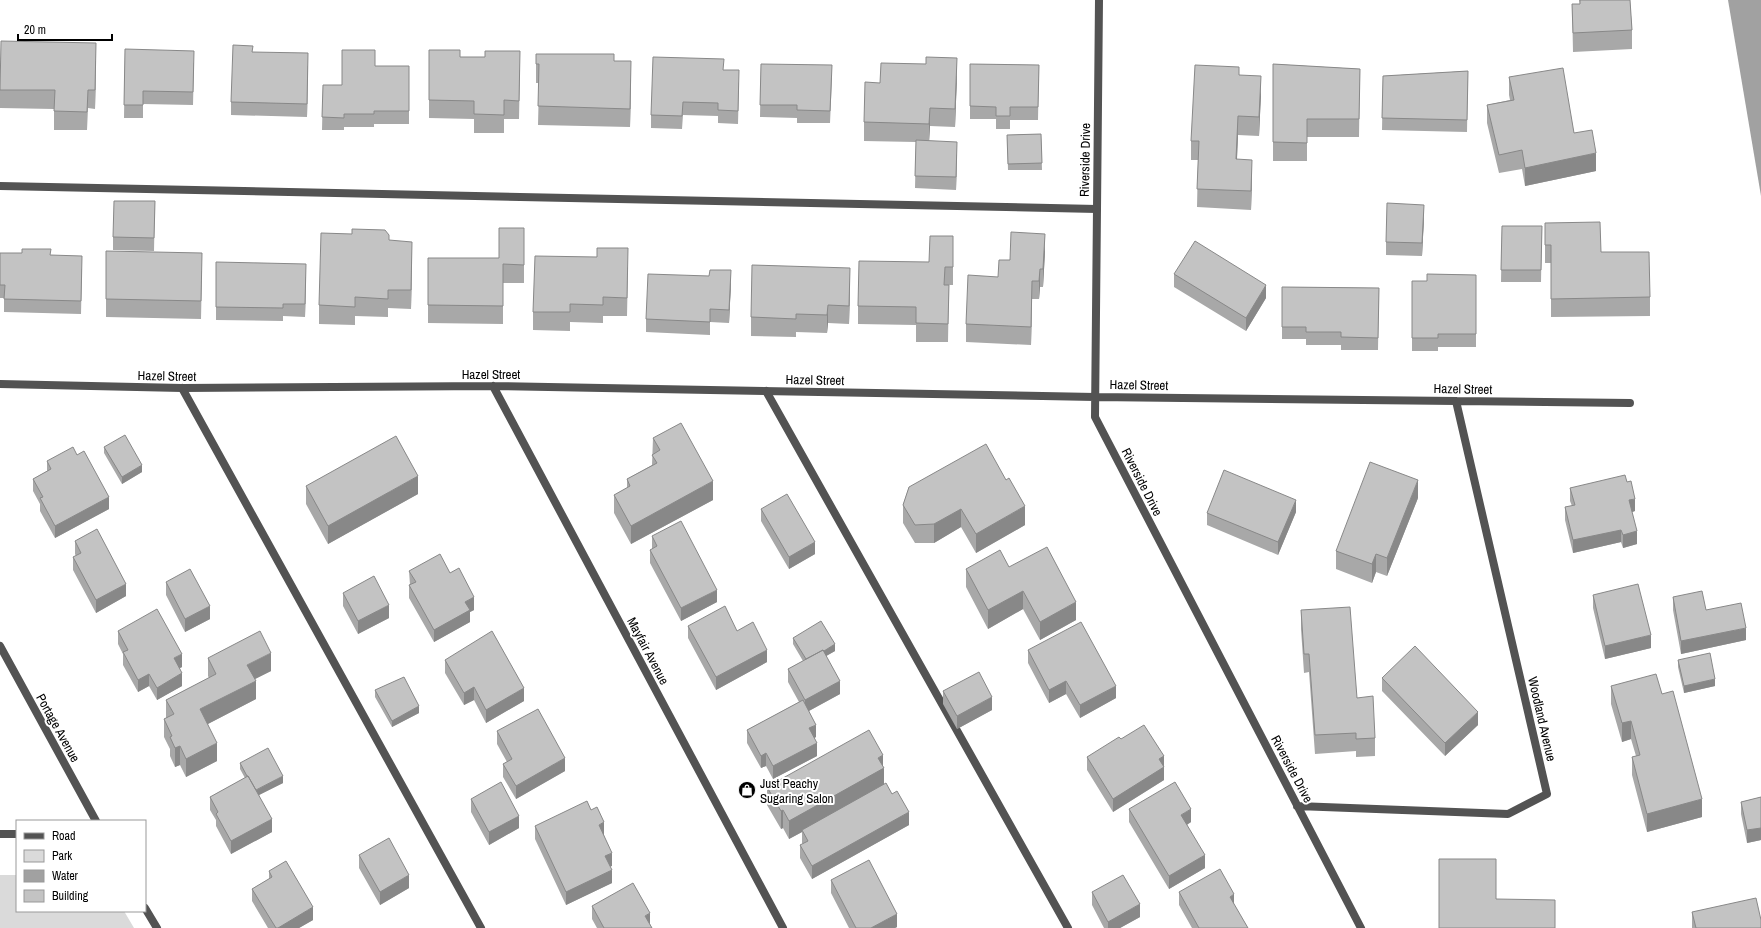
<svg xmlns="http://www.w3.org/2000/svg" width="1761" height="928" font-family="'Archivo Narrow',sans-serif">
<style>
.green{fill:#dadada}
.water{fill:#a1a1a1}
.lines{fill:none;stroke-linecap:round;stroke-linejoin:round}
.service{stroke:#535353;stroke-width:8}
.minor{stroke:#535353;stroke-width:8}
.wall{fill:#a8a8a8}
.shaded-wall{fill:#888}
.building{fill:#c3c3c3;stroke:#888}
.labels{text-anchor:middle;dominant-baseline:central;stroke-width:4;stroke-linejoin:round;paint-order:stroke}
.street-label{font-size:13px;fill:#000;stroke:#fff}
.poi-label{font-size:13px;fill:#000;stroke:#fff;text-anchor:start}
</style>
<rect width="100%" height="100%" fill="#fff"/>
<!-- green -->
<path class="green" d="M0 875H17V911H124L134 928H0Z"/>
<!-- water -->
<path class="water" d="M1728 0H1761V196Z"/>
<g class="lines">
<!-- service -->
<path class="service" d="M0 186 1097 209
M182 388 481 928
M766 391 1068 928"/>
<!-- minor -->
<path class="minor" d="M1099 0 1095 417 1361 928
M0 384 182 388 493 386 1095 397 1630 403
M493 386 783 928
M0 646 96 821
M1297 806 1508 814 1547 794 1456 401
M0 834H17
M145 908 157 928"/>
</g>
<!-- wall -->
<path class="wall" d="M1579 0H1630L1632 30V49L1573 52 1572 4H1580Z
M125 49 194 63 193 105 143 104V118H124Z
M429 50 460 57 520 70 519 119H504V133H474V119L429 118Z
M253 52 308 66 307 117 231 115V102Z
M536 54 614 61 631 80 630 127 538 125 539 83H536Z
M96 61 95 109 88 108 87 130H54V109L0 108V90Z
M761 64 832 78 830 123H797V118L760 117Z
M970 64 1039 65 1038 120H1010V129H996V119H970Z
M1273 64 1360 69 1359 137H1307V161H1273Z
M375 66H409V124H374V127H344V130H322L323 85H342Z
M724 70 739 83 738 124 718 123V116L683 115 682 129 651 128V115Z
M1468 71 1467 132 1382 130 1383 76Z
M1239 75 1261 94 1259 136 1238 135 1237 160 1252 178 1251 210 1197 207 1198 160H1191V141Z
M957 76 955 127 930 126 929 141 957 155 956 190 915 188 916 142 864 141V122L880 83Z
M1509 77 1574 133 1596 171 1525 186 1522 169 1499 173 1487 123V105L1510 100 1509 95Z
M1041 134 1042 170H1008L1007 135Z
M155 201 154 251 113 250V237Z
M1424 218 1422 256 1386 255V242Z
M1545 223 1601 252 1650 297V316L1551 317V263H1545Z
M1502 226H1542L1541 282H1501Z
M524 228V283H503V324L428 323V258H499Z
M953 236V285H949L948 342H916V325L858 324V306L929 262Z
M389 241 412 260 411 309 388 308V317L355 316V325L319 324V305Z
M1045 252 1043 287H1040L1039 299H1032L1031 345 966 342V324L1010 260Z
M0 253 51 255 82 269 81 314 4 312V298H0Z
M216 262 306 277 305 317 283 316V321L216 320Z
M628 267 627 316H603V323L570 322V331L533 330V312Z
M202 271 201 319 106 317V299Z
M1174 274 1266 298 1246 331 1174 287Z
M1427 274 1476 275V347H1438V351H1412V281H1427Z
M731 283 729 323 710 322V335L646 332V319Z
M850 287 849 324 828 323 827 333 796 332V337L751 336V317Z
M1282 287 1379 288 1378 350H1341V345H1306V339H1282Z
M653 438 713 500 631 544 614 513V495L627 488V479L652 465Z
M104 447 142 472 122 484 104 453Z
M47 461 109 509 55 538 40 511V504L33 491V479L47 471Z
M1627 482 1635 511 1632 512 1637 544 1623 548 1621 542 1573 553 1565 520V507L1572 506 1570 501V488Z
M306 486 418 494 328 544 306 504Z
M909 487 1025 525 976 553 961 527 934 543H915L903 523V505Z
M1418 498 1387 576 1376 572 1372 583 1336 569V551Z
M761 509 815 554 789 569 761 521Z
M1296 512 1278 555 1207 525V513Z
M652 536 717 602 681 621 650 563V550L652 549Z
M75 541 126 596 96 613 73 570V557L76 556 75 554Z
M1009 567 1076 620 1040 640 1023 609 988 629 966 587V569Z
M409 571 450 573 474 610 470 612V622L434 642 409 598V585H410Z
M166 582 210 619 185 632 166 595Z
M343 593 389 618 358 634 343 606Z
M1593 595 1651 648 1605 659 1593 608Z
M1673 597 1706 610 1746 640 1681 654 1673 610Z
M1301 610 1357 698 1375 738V756L1356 757V751L1315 754 1309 672 1304 673 1301 629Z
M688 626 737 631 767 662 716 690 688 638Z
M118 631 182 667 180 668 182 686 157 700 149 686 138 692 123 665V654L118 644Z
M793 638 835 651 826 656 840 694 809 711 816 737 814 738 817 756 773 779 766 766 761 768 747 743V730L799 702 788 682V669L803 661 793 644Z
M1028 650 1116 698 1080 718 1066 694 1049 703 1028 663Z
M208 658 271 671 255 679 256 699 208 724 217 761 186 777 180 765 175 767 170 756V749L164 737V719L166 718V700L209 678 208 676Z
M445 660 524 701 486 723 474 700 464 705 445 673Z
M1678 660 1715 686 1684 693 1678 667Z
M1382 678 1478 725 1445 756 1382 691Z
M1611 686 1662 694 1702 817 1647 832 1632 775V757L1636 756 1631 739 1622 742 1611 704Z
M375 690 419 713 392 727 375 697Z
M943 691 992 710 957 729 943 704Z
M497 731 565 771 516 799 503 777V764L507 762 497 744Z
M1121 739 1164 756V780L1113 812 1087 770V757Z
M240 763 283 783 259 795 272 832 231 854 216 826V820L210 810V797L245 778 240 769Z
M883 766 884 784 909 825 812 879 800 858V845L803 844 802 843V832L789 839 783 828 781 829 767 805V787Z
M1761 797V840L1747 843 1741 814V802Z
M471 799 519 828 489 845 471 812Z
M1129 809 1191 822 1187 825 1205 868 1169 889 1129 822Z
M591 810 604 835 612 866H610L612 883 566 905 535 839V826Z
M359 855 409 888 380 905 359 868Z
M269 871 313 920 299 928H268L252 901V889L269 879Z
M831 880 897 927 895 928H849L831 893Z
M1092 892 1140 917 1120 928H1104L1092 905Z
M1179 892 1234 905 1248 928H1192L1179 905Z
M592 906 650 924 652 928H597L592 919Z
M1692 912 1761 928H1692Z"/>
<!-- shaded-wall -->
<path class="shaded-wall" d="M96 43V61L95 109V90Z
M308 53V66L307 117V104Z
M957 58V76L955 127V109Z
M631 61V80L630 127V109Z
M1261 76V94L1259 136V117Z
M930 108V126L929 143V124Z
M1238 116V135L1236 178V159Z
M957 142V155L956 190V177Z
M1596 153V171L1525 186V168Z
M1252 160V178L1251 210V191Z
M1424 205V218L1422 256V243Z
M1045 234V252L1043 287V269Z
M412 242V260L411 309V290Z
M306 264V277L305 317V304Z
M850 268V287L849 324V306Z
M1040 269V287L1039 299V281Z
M731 270V283L729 323V310Z
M1032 281V299L1031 345V327Z
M1266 285V298L1246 331V318Z
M828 305V323L827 333V315Z
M142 465V472L122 484V477Z
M418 476V494L328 544V526Z
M1418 480V498L1387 576V558Z
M713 481V500L631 544V526Z
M109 497V509L55 538V526Z
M1635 499V511L1629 513V500Z
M1296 500V512L1278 555V542Z
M1025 506V525L976 553V534Z
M961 509V527L934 543V524Z
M1621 530V542L1573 553V540Z
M1637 531V544L1623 548V535Z
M815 542V554L789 569V557Z
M1376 554V572L1372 583V564Z
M126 584V596L96 613V600Z
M717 590V602L681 621V608Z
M1023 591V609L988 629V610Z
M474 597V610L470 612V622L434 642V630L465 602Z
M1076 602V620L1040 640V622Z
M389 605V618L358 634V621Z
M210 606V619L185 632V619Z
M1746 628V640L1681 654V641Z
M1651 635V648L1605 659V646Z
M835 644V651L807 667V661Z
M767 650V662L716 690V677Z
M271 653V671L247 683V665Z
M182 654V667L174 671V658Z
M182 673V686L157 700V688Z
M149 674V686L138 692V680Z
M1715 679V686L1684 693V686Z
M256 681V699L200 728V709Z
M840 681V694L805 713V700Z
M1066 681V694L1049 703V690Z
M1116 686V698L1080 718V705Z
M474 687V700L464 705V693Z
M524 688V701L486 723V710Z
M992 697V710L957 729V716Z
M419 706V713L392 727V721Z
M1478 712V725L1445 756V743Z
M1631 721V739L1622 742V723Z
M816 725V737L809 741V728Z
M217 743V761L186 777V759Z
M817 743V756L773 779V766Z
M180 746V765L175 767V748Z
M766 753V766L761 768V756Z
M883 755V769L884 768V787L802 830V832L789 839V821L878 758Z
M1164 756V780L1113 812V799L1159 759Z
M565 758V771L516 799V786Z
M283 776V783L255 797V791Z
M1702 799V817L1647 832V814Z
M1191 809V822L1181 828V815Z
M783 810V828L781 829V811Z
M909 812V825L812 879V866Z
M519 816V828L489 845V832Z
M272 819V832L231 854V841Z
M604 822V835L599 837V825Z
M1761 828V840L1747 843V830Z
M612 853V866L605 869V856Z
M1205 855V868L1169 889V876Z
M612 870V883L566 905V892Z
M409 875V888L380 905V892Z
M1234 894V906L1230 897Z
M1140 904V917L1120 928H1108V922Z
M313 907V920L299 928H278Z
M650 913V926L645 916Z
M897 914V927L895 928H871Z"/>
<!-- building -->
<path class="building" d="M1580 0H1630L1632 30 1573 33 1572 4H1580Z
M1 41 96 43 95 90H88L87 112 54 111 55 90H0Z
M233 45 253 46 252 52 308 53 307 104 231 102Z
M125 49 194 51 193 92 143 91V105H124Z
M342 50H375V66H409V111H374V114H344V118L322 117 323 85H342Z
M429 50H460V57H485V51H520L519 101 504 100V115L474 114V101L429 100Z
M536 54H614V61H631L630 109 538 106 539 64H536Z
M653 57 724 59 723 70H739L738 111 718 110V103L683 102 682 116 651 115Z
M926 57 957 58 955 109 930 108 929 124 864 122 865 82 880 83 881 63 926 64Z
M761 64 832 65 830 111 797 110V105H760Z
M970 64 1039 65 1038 107H1010V116H996V107L970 106Z
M1273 64 1360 69 1359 119H1307V143L1273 142Z
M1195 65 1239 67V75L1261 76 1259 117 1238 116 1236 159 1252 160 1251 191 1197 189 1199 141H1191Z
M1563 68 1574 133 1592 130 1596 153 1525 168 1522 150 1499 155 1487 105 1514 100 1509 77Z
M1468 71 1467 120 1382 118 1383 76Z
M1041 134 1042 163 1008 164 1007 135Z
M916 140 957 142 956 177 915 176Z
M114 201H155L154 238 113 237Z
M1387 203 1424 205 1422 243 1386 242Z
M1600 222 1601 252H1649L1650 297 1551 299V245H1545V223Z
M1502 226H1542L1541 270H1501Z
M499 228H524V265L503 264V306L428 305V258H499Z
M352 229 385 230 389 235V240L412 242 411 290H388V299L355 297V307L319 305 321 233 352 234Z
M1011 232 1045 234 1043 269H1040L1039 281H1032L1031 327 966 324 968 275 998 277 999 260H1010Z
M930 236H953V267H945L944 285H949L948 324 916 323V307L858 306 859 261 929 262Z
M1195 241 1266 285 1246 318 1174 274Z
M597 248H628L627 298 603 297V305L570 304V312H533L535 256 597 257Z
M22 249H51L50 255 82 256 81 301 4 299 5 285H0V253H22Z
M106 251 202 253 201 301 106 299Z
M216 262 306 264 305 304H283V308L216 307Z
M752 265 850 268 849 306 828 305 827 315 796 314V319L751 317Z
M710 270H731L729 310 710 309V322L646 319 648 274 709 276Z
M1427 274 1476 275V334H1438V338H1412V281H1427Z
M1282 287 1379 288 1378 338 1341 337V332H1306V327H1282Z
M681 423 713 481 631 526 614 495 630 486 627 479 657 463 652 455 660 450 653 438Z
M125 435 142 465 122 477 104 447Z
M396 436 418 476 328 526 306 486Z
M986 444 1006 480 1009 478 1025 506 976 534 961 509 934 524 915 525 903 505 909 487Z
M73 447 77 455 84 451 109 497 55 526 40 498 43 497 33 479 51 469 47 461Z
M1370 462 1418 480 1387 558 1376 554 1372 564 1336 551Z
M1224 470 1296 500 1278 542 1207 513Z
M1625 475 1627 482 1631 481 1635 499 1629 500 1637 531 1623 535 1621 530 1573 540 1565 507 1575 505 1570 488Z
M787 494 815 542 789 557 761 509Z
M681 521 717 590 681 608 650 550 657 546 652 536Z
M97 529 126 584 96 600 73 557 81 553 75 541Z
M1047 547 1076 602 1040 622 1023 591 988 610 966 569 1000 550 1009 567Z
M440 554 450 573 459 568 474 597 465 602 470 610 434 630 409 585 416 582 409 571Z
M190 569 210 606 185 619 166 582Z
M374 576 389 605 358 621 343 593Z
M1638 584 1651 635 1605 646 1593 595Z
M1702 591 1706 610 1741 603 1746 628 1681 641 1673 597Z
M725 606 737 631 753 622 767 650 716 677 688 626Z
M1350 607 1357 698 1373 696 1375 738 1356 739V733L1315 735 1309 654H1304L1301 610Z
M157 609 182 654 174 658 182 673 157 688 149 674 138 680 123 652 128 650 118 631Z
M821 621 835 644 824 651 823 650 806 659 793 638Z
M1081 622 1116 686 1080 705 1066 681 1049 690 1028 650Z
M260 631 271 653 247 665 256 681 200 709 217 743 186 759 180 746 175 748 170 737 172 736 164 719 174 714 166 700 216 674 208 658Z
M492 631 524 688 486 710 474 687 464 693 445 660Z
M1415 646 1478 712 1445 743 1382 678Z
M823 650 840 681 805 700 788 669Z
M1710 653 1715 679 1684 686 1678 660Z
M979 672 992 697 957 716 943 691Z
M1656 674 1662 694 1673 691 1702 799 1647 814 1632 757 1640 755 1631 721 1622 723 1611 686Z
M404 677 419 706 392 721 375 690Z
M803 700 816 725 809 728 817 743 773 766 766 753 761 756 747 730Z
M538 709 565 758 516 786 503 764 512 759 497 731Z
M1144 725 1164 756 1159 759 1164 767 1113 799 1087 757 1119 737 1121 739Z
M869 730 883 755 878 758 884 768 789 821 783 810 781 811 767 787Z
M268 748 283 776 256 790 248 776H247L240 763Z
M248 776 272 819 231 841 216 814 218 812 210 797Z
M501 782 519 816 489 832 471 799Z
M1175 782 1191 809 1181 815 1205 855 1169 876 1129 809Z
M886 783 892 794 897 791 909 812 812 866 800 845 808 841 802 830Z
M1761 797V828L1747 830 1741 802Z
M587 801 591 810 597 807 604 822 599 825 612 853 605 856 612 870 566 892 535 826Z
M389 838 409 875 380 892 359 855Z
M1439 859H1496V899L1555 900V928H1439Z
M869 860 897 914 871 928H856L831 880Z
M286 861 313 907 278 928H276L252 889 272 877 269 871Z
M1220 869 1234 894 1230 897 1248 928H1199L1179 892Z
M1123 875 1140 904 1108 922 1092 892Z
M633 883 650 913 645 916 652 928H604L592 906Z
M1756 898 1761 920V928H1696L1692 912Z"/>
<!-- icons -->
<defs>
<g id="shop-disc" transform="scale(0.9)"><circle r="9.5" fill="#000" stroke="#fff"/><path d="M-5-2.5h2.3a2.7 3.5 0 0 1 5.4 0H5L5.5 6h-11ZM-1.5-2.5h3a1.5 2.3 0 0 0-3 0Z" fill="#fff"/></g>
</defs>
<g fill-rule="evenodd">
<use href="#shop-disc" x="747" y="790"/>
</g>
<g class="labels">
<!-- street labels -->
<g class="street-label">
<text transform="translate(1085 160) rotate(-89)">Riverside Drive</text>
<text x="491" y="374">Hazel Street</text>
<text transform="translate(167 376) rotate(1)">Hazel Street</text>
<text transform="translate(815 380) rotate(1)">Hazel Street</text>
<text transform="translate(1139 385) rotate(1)">Hazel Street</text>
<text transform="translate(1463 389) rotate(1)">Hazel Street</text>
<text transform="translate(1142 482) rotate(63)">Riverside Drive</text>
<text transform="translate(648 651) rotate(62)">Mayfair Avenue</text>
<text transform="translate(1542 719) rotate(77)">Woodland Avenue</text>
<text transform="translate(58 728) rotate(61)">Portage Avenue</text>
<text transform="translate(1292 769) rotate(62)">Riverside Drive</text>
</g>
<!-- poi labels -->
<g class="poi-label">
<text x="760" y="783">Just Peachy<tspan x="760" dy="15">Sugaring Salon</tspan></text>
</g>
</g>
<!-- legend -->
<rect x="16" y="820" width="130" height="92" fill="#ffffff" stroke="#999999"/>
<rect x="24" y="833" width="20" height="6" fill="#535353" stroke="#999999"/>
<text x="52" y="840" font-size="12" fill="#000000">Road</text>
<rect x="24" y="850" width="20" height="12" fill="#dadada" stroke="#999999"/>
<text x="52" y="860" font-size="12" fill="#000000">Park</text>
<rect x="24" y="870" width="20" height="12" fill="#a1a1a1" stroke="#999999"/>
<text x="52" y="880" font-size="12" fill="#000000">Water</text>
<rect x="24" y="890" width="20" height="12" fill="#c3c3c3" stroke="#999999"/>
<text x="52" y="900" font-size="12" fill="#000000">Building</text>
<!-- scale -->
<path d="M18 34v6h94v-6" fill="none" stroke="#000000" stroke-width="2"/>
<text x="24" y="34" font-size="12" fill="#000000" stroke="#ffffff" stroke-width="3" paint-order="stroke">20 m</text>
</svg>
